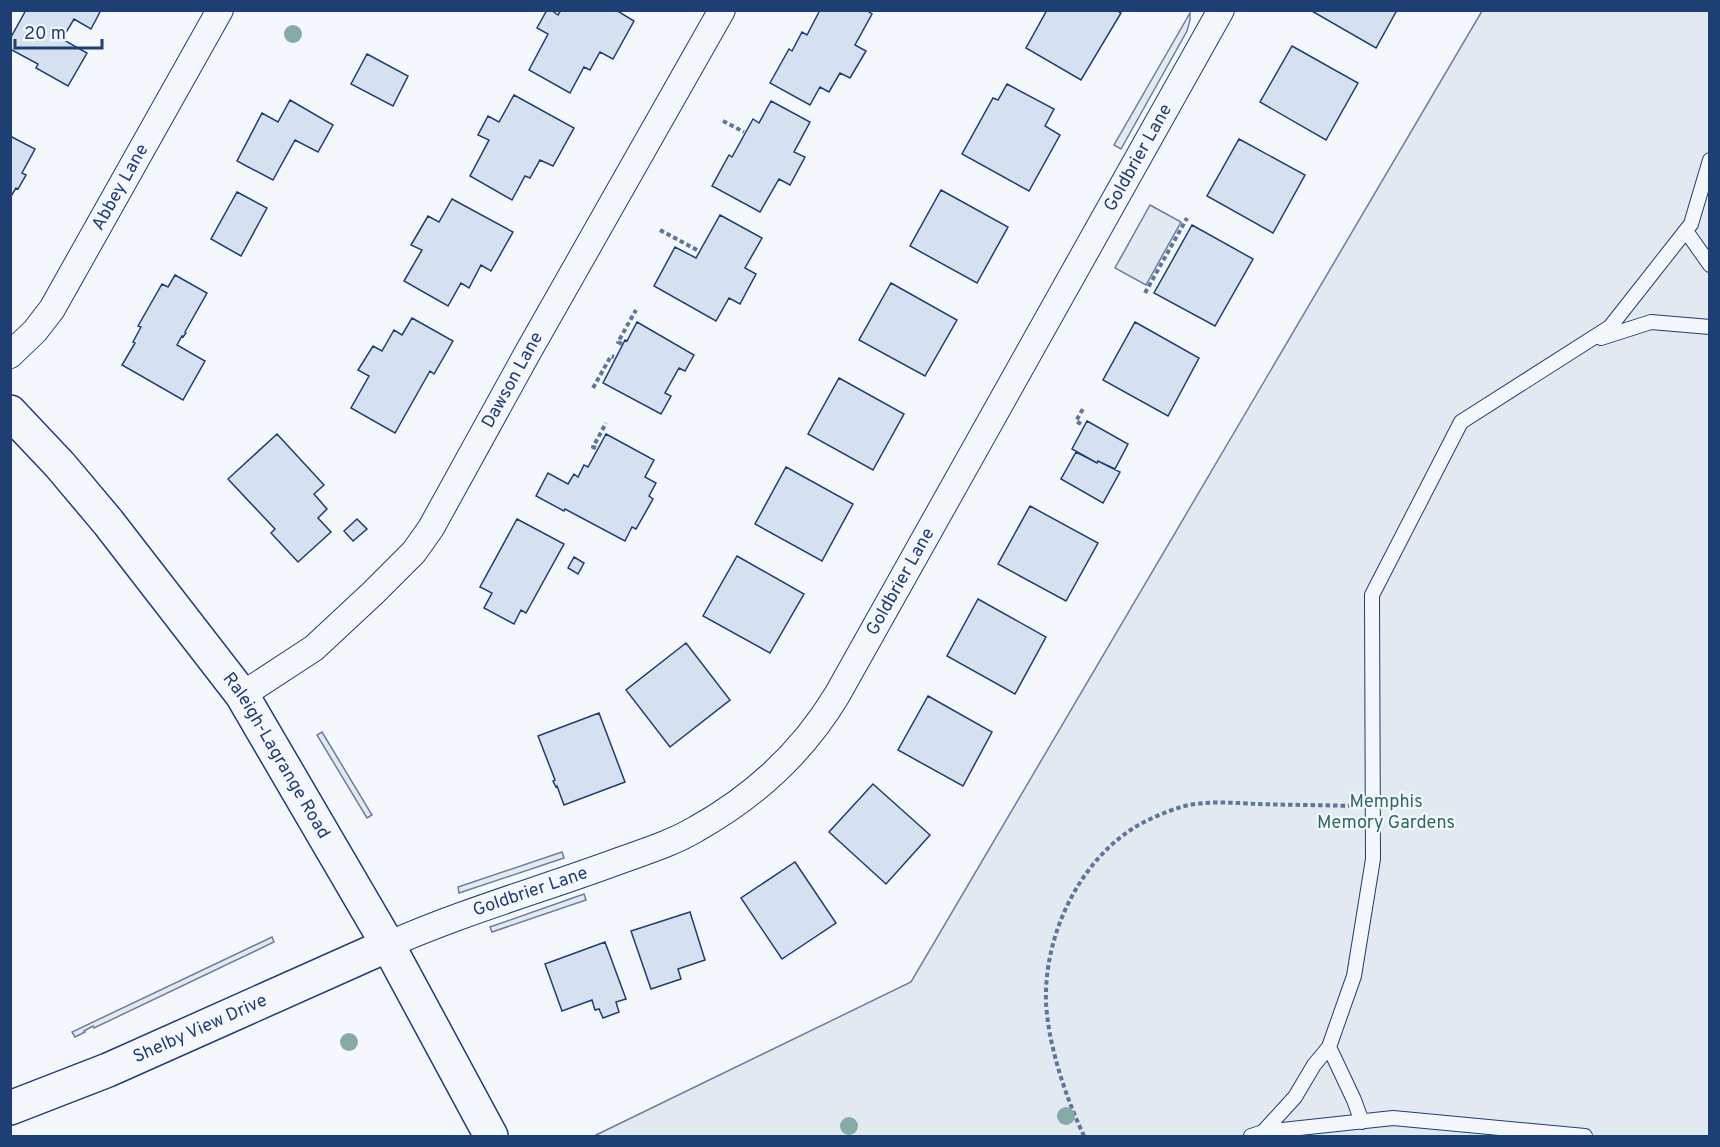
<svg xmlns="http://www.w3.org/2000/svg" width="1720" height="1147" font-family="Overpass,sans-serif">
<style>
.green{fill:#e3e9f0;stroke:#687fa3;stroke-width:1.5}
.building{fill:#d5e0f0;stroke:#1d3f73;stroke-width:1.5}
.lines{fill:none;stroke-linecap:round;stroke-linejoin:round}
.lane-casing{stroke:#1d3f73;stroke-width:16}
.street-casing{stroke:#1d3f73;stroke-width:28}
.secondary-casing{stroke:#1d3f73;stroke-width:36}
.path{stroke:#5e769c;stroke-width:4;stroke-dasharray:4.5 3;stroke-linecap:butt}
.lane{stroke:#f4f7fb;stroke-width:14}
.street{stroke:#f4f7fb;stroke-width:26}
.secondary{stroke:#f4f7fb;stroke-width:33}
.tree{fill:#86aba6}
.labels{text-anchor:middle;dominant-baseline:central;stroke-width:4.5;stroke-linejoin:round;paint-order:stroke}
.street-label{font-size:18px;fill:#1d3f73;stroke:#f4f7fb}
.park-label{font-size:18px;fill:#2c6c60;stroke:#f4f7fb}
</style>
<rect width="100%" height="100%" fill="#f4f7fb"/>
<!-- green -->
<path class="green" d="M1482 11H1709V1136H594L911 982Z
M1190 13V20L1187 31 1121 149 1114 145Z
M1150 205 1181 222 1146 285 1115 268Z
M322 732 372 815 367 818 317 735Z
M562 852 564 858 459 893 458 887Z
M584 894 586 900 492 932 490 927Z
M272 937 274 942 94 1028 93 1026 84 1031 85 1032 75 1037 72 1032Z"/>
<!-- building -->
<path class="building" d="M26 10H101L91 29 74 19 62 39 87 53 68 86 36 68 38 64 10 49V39Z
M547 10H551L558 15 561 10H616L634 21 613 59 600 52 590 70 584 67 570 93 529 70 548 34 537 28Z
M820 10H866L872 14 855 45 866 51 850 78 840 73 829 92 820 87 810 105 770 83 789 49 792 51 802 32 807 35Z
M1047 10H1116L1121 13 1081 80 1026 48Z
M1310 10H1397L1376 48Z
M1292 46 1358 83 1326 140 1260 102Z
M367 54 408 76 393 106 351 84Z
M1007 84 1054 109 1045 126 1060 135 1029 191 962 154 993 98 998 100Z
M514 95 574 128 553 166 540 160 530 178 525 176 512 200 470 176 489 140 478 135 488 116 499 122Z
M290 100 333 125 318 152 295 140 273 180 237 161 262 113 278 122Z
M771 101 810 122 794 152 805 157 790 185 779 179 760 212 712 186 729 155 732 157 753 119 759 123Z
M10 136 35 149 22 173 26 175 18 189 16 188 10 198Z
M1239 139 1305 175 1273 233 1207 196Z
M941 190 1008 227 977 283 910 246Z
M237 192 267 208 241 256 211 239Z
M452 199 513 232 491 271 481 265 469 288 461 283 448 306 404 281 422 250 411 245 428 216 439 222Z
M720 215 762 238 745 268 756 274 740 304 729 298 716 321 654 286 675 247 696 258Z
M1192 225 1253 259 1215 326 1154 293Z
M175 275 207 293 185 332 186 333 183 337 182 336 177 345 205 361 183 400 122 365 135 343 133 342 141 327 138 326 162 284 168 287Z
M891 283 957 320 925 376 859 340Z
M412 318 453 341 434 374 430 371 395 433 351 408 369 376 358 370 373 346 382 351 394 330 402 335Z
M637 322 694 355 685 371 679 368 665 393 671 396 661 414 603 383 625 340 627 341Z
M1135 322 1199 358 1168 416 1103 380Z
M839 378 904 414 873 470 808 434Z
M1087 421 1128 444 1115 469 1098 461 1097 463 1072 449Z
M277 434 324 485 314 494 327 509 318 518 331 532 298 562 271 533 275 529 228 479Z
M606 434 654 460 645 477 656 483 649 496 653 499 636 529 632 527 625 541 565 509 564 511 536 496 548 473 568 484 574 474 578 477 584 465 588 467Z
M1076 452 1097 463 1098 461 1120 472 1103 503 1061 479Z
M786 467 853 504 822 561 755 524Z
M1030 506 1098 543 1066 601 998 564Z
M357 519 367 529 353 541 344 531Z
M517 519 564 544 526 613 521 610 514 624 484 608 492 593 480 587Z
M737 556 804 594 770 653 703 616Z
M574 557 584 563 578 574 568 568Z
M978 599 1046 637 1015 694 947 656Z
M686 643 730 700 670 747 626 690Z
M928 696 992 732 963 786 898 750Z
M599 713 625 782 564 805 557 786 556 787 553 781 555 780 538 736Z
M873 784 930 835 886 884 829 832Z
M795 862 836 923 782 959 741 898Z
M690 912 705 960 678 969 681 979 651 989 631 931Z
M605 942 626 999 616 1002 619 1012 603 1018 599 1009 595 1010 592 1000 562 1011 545 964Z"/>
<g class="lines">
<!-- lane casing -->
<g class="lane-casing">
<path id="lane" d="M1686 231 1710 265
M1601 338 1651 322 1710 327
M1329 1047 1354 1100 1362 1122
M1263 1132 1295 1097 1314 1065 1329 1047 1354 976 1373 859 1372 595 1461 422 1610 327 1691 224 1710 160
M1251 1136 1263 1132 1393 1118 1585 1136"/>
</g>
<!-- street casing -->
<g class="street-casing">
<g id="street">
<path id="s1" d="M10 355 35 331 52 309 220 10"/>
<path id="s2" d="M242 695 314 648 373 593 414 552 431 528 528 352 722 10"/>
<path id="s3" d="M388 945C462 912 540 890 616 862 643 852 671 844 696 829 755 796 802 753 837 695L1221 10"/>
</g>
</g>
<!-- secondary casing -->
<g class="secondary-casing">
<g id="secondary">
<path id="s4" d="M10 412 60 465 108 522 242 695 388 945 491 1136"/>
<path id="s5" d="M10 1108 108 1070 388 945"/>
</g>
</g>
<!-- path -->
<path class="path" d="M723 121 744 132
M660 230 697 250
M1145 293 1187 218
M622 344 618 342 636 310
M593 388 611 356 614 357
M1081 424 1076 421 1084 407
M596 448 593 447 606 423
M1084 1136C1066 1098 1048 1045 1046 1002 1044 937 1077 865 1132 829 1146 820 1165 812 1181 807 1205 800 1234 803 1258 804 1290 805 1322 805 1354 806"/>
<!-- lane -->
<use href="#lane" class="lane"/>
<!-- street -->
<use href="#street" class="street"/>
<!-- secondary -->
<use href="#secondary" class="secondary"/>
</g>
<!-- trees -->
<g class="tree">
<circle cx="293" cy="34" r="9"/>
<circle cx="349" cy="1042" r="9"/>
<circle cx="1066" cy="1116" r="9"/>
<circle cx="849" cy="1126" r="9"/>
</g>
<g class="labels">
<!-- street labels -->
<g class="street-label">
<text stroke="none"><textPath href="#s3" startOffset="1142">Goldbrier Lane</textPath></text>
<text stroke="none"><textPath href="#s1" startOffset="202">Abbey Lane</textPath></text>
<text stroke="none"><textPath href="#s2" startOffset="423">Dawson Lane</textPath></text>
<text stroke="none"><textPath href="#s3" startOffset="656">Goldbrier Lane</textPath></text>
<text stroke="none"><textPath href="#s4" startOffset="436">Raleigh-Lagrange Road</textPath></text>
<text stroke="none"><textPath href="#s3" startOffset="152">Goldbrier Lane</textPath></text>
<text stroke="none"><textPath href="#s5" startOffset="206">Shelby View Drive</textPath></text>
</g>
<!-- park labels -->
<g class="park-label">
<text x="1386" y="802">Memphis<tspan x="1386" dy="21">Memory Gardens</tspan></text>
</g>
</g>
<!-- border -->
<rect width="1720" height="1147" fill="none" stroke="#1d3f73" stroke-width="24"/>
<!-- scale -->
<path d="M15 39v9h87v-9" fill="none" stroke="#1d3f73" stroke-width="3"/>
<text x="24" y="39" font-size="18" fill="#1d3f73" stroke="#f4f7fb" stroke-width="4.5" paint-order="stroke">20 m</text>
</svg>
